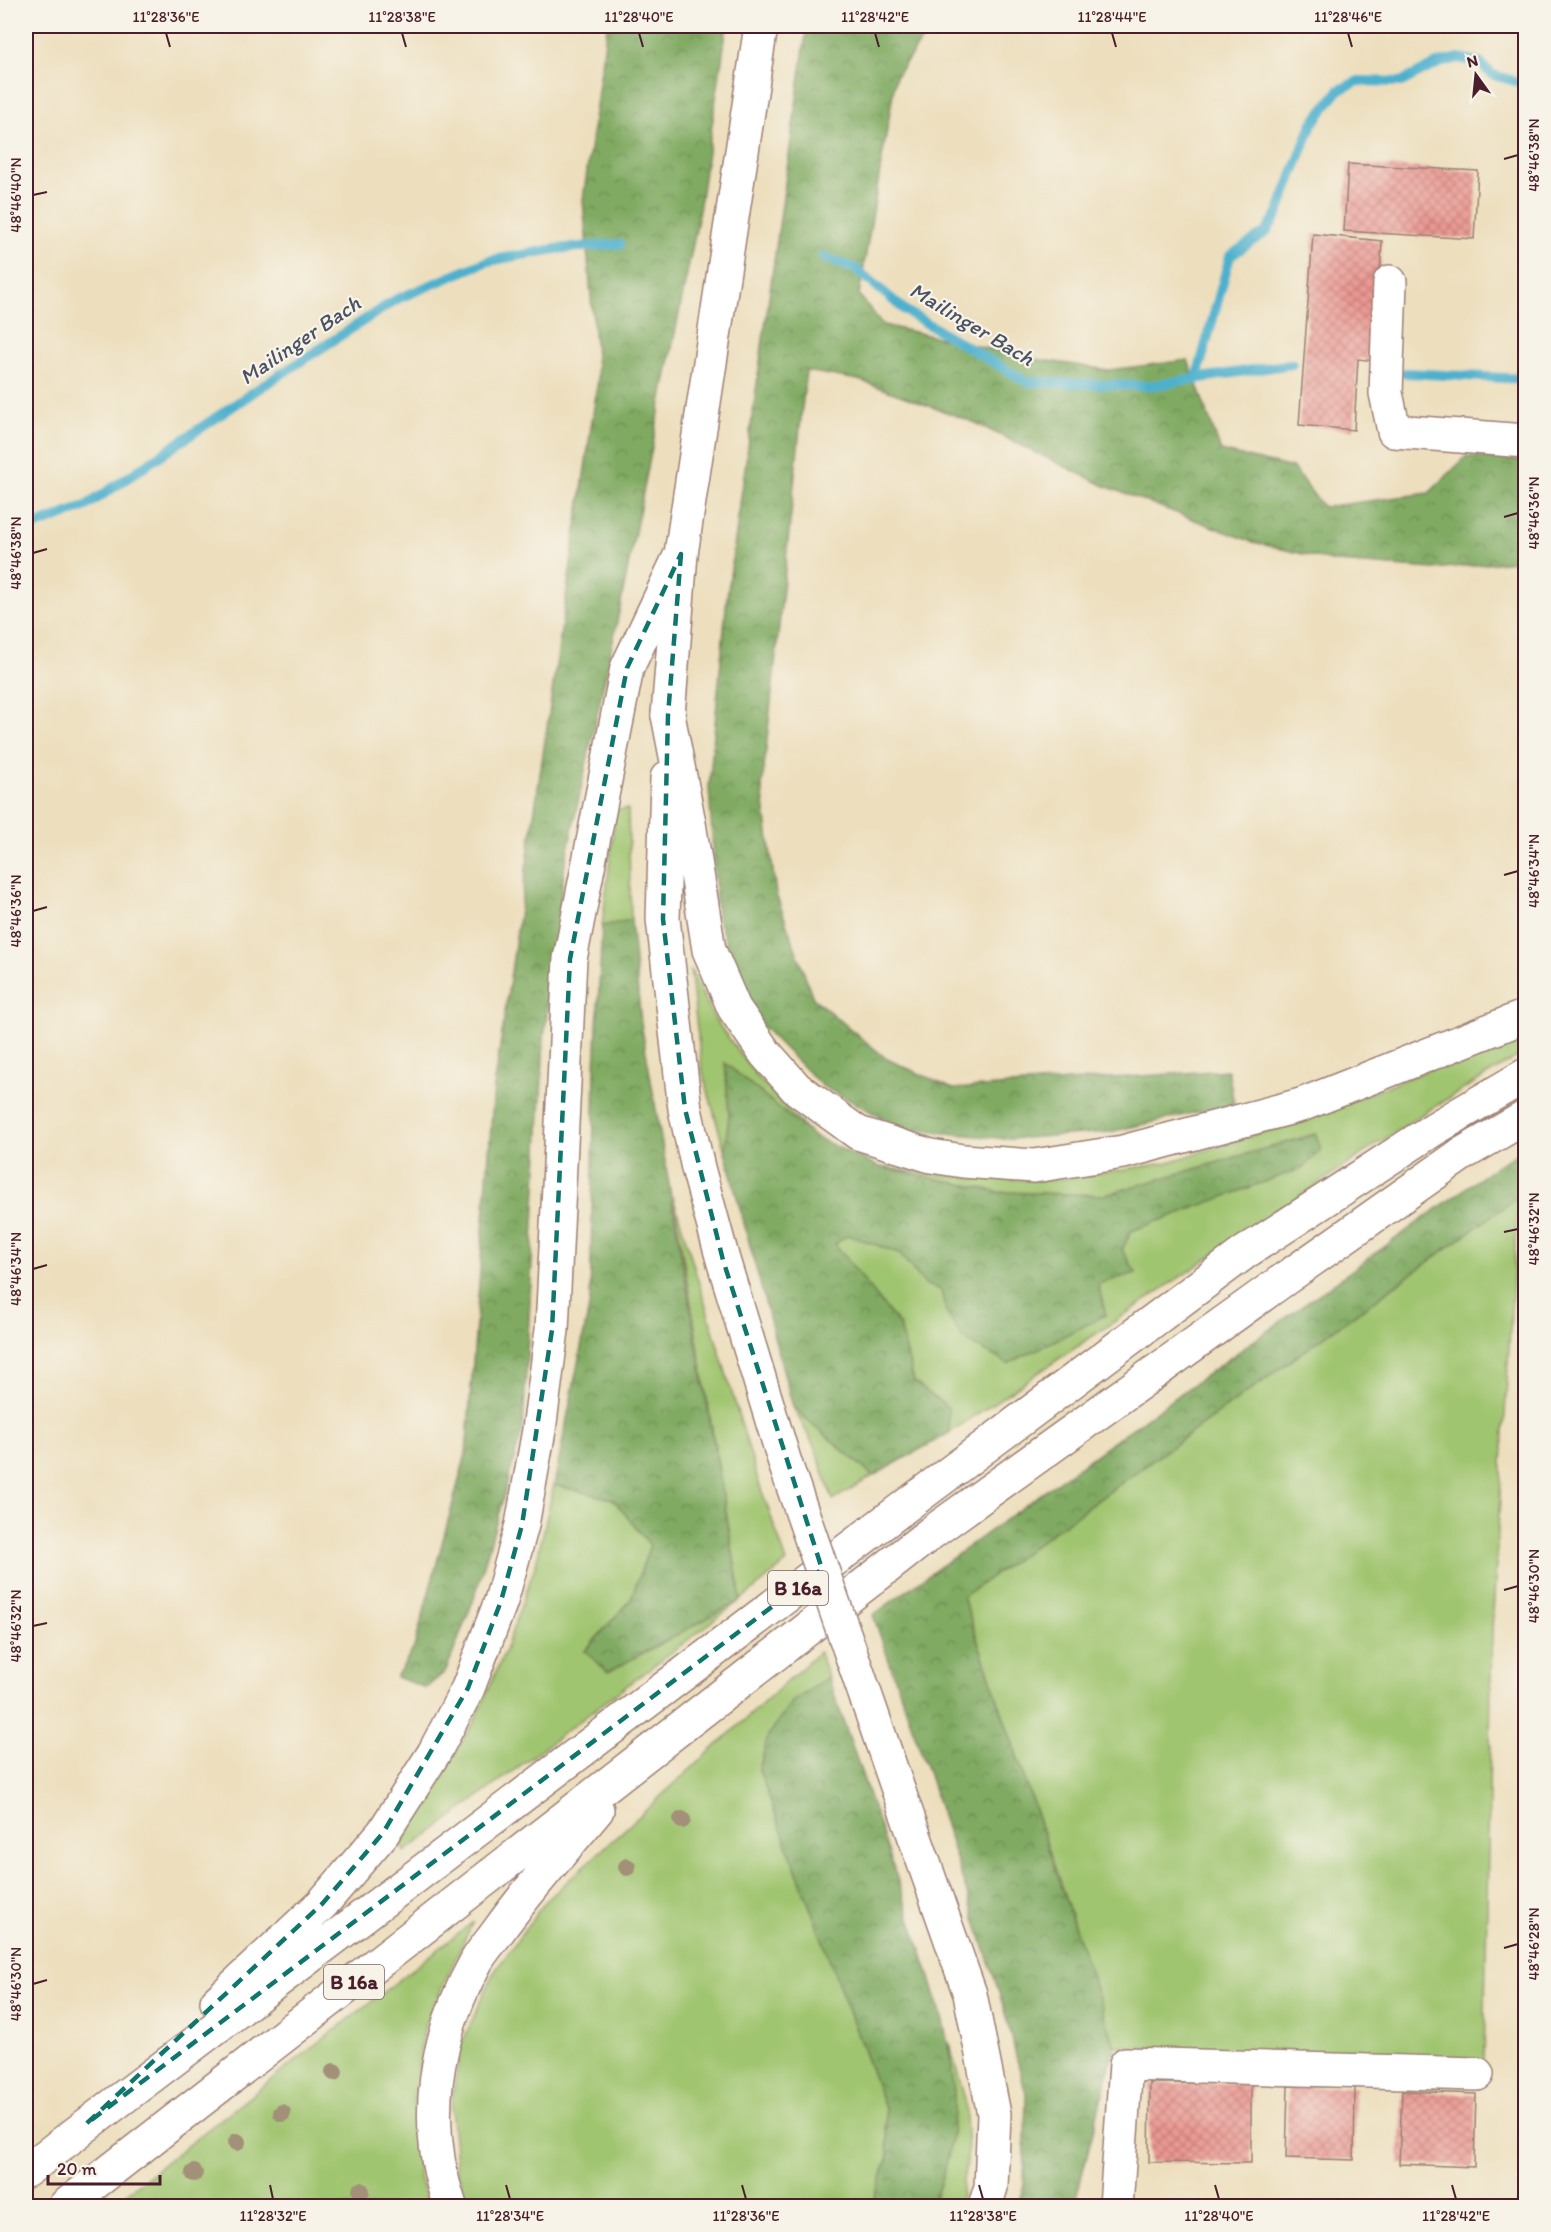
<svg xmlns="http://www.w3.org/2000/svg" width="1551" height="2232" font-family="Itim,sans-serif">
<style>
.green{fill:#a0c56f;stroke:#75724d;stroke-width:1.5}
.forest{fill:url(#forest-crowns);stroke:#656446;stroke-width:1.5}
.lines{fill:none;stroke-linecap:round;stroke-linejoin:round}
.stream{stroke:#4eb0cd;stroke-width:10}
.building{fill:url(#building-cross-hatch)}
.minor-casing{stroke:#9c7f74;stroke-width:36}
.major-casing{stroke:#9c7f74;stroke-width:36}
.highway-casing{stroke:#9c7f74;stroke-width:36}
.minor{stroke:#fff;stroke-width:33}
.major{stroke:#fff;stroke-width:33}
.highway{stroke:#fff;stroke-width:33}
.highway-bridge-casing{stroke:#9c7f74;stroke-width:36;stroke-linecap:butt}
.highway-bridge{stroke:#fff;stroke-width:33}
.tree{fill:#a29178}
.marked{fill:none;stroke:#0f766e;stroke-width:4.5;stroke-dasharray:12 8;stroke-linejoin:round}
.ticks{fill:none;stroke:#4a1f2b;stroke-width:2}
.labels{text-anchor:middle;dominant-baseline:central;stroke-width:4.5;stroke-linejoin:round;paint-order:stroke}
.shield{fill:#f7f3e8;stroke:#7e5f64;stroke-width:1.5}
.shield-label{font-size:20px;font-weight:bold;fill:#4a1f2b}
.water-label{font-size:22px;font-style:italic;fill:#4b5264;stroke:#f7f3e8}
.neatline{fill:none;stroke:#4a1f2b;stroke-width:2}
.ticks-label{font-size:15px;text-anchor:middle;fill:#4a1f2b}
</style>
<defs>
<pattern id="forest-crowns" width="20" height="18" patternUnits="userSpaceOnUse" patternTransform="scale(1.5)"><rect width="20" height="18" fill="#80aa62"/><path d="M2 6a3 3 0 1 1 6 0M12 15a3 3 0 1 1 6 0" fill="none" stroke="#6b8a51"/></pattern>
<pattern id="building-cross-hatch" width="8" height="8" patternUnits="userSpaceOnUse" patternTransform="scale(1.5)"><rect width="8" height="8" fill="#eb9892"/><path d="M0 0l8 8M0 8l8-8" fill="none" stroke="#c07b77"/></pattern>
</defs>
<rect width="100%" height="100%" fill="#f7f3e8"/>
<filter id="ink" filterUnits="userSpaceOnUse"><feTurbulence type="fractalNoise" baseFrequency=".0167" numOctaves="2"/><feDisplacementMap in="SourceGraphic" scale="12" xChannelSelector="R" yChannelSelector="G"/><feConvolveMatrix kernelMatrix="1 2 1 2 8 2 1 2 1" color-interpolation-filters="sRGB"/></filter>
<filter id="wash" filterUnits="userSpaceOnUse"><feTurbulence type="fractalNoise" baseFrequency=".008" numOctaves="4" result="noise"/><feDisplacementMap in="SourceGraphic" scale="24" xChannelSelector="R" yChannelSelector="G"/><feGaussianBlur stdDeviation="1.35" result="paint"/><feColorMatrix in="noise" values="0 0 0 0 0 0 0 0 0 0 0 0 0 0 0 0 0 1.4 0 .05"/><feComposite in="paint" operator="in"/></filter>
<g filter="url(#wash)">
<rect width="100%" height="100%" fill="#eddfbe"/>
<!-- green -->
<path class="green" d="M628 809 631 920 602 926 616 810Z
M690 969 716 1021 759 1079 813 1136 726 1064 729 1114 725 1152 702 1070Z
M1525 1032V1052L1416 1118 949 1433 948 1408 914 1382 900 1326 835 1244 848 1235 899 1253 925 1284 941 1290 946 1312 1098 1284 1122 1250 1131 1231 1302 1168 1315 1134 1105 1195 999 1192 880 1167 975 1179 1054 1180 1166 1163 1306 1118Z
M673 1197 759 1483 787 1562 741 1600 405 1852 401 1842 474 1722 505 1651 536 1564 554 1485 613 1499 650 1545 631 1599 585 1651 741 1600Z
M1518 1197 1492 1631 1484 2065 1115 2046 963 1597Z
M793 1407 873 1476 833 1500 815 1448Z
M819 1652 828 1677 791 1703 759 1770 885 2108 888 2156 872 2206H470L457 2173 451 2107 461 2045 493 1974 545 1902Z
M473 1922 425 2024 414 2089 418 2172 427 2206H110Z
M949 2042 965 2099 968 2152 959 2206H931L935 2197 954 2095Z"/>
<!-- forest -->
<path class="forest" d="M607 26H727L697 224 617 622 565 863 544 1039 523 1428 476 1593 446 1671 426 1688 396 1677 414 1648 466 1454 494 1087 598 380 583 200Z
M807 26H932L896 76 859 295 883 325 1035 359 1109 370 1188 360 1221 451 1293 468 1323 507 1429 493 1467 456 1525 461V560L1433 569 1336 562 1253 542 1105 486 973 422 859 380 806 371 762 787 776 894 813 998 887 1059 953 1089 1228 1070 1234 1104 1110 1132 1009 1139 904 1129 822 1086 753 1017 717 916 709 787 727 597Z
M631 920 641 1023 741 1600 608 1672 585 1651 631 1599 650 1545 613 1499 554 1485 590 1302 595 1069 602 926Z
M725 1063 813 1136 880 1167 999 1192 1105 1195 1316 1134 1321 1150 1302 1168 1131 1231 1122 1250 1136 1273 1098 1284 1106 1315 1008 1364 963 1339 946 1312 941 1290 925 1284 899 1253 848 1235 835 1244 900 1326 914 1382 948 1408 949 1433 873 1476 793 1407 725 1152 729 1114Z
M1525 1149V1177L1519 1181 1518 1197 963 1597 1115 2046 1074 2206H1017L1024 2185 1026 2094 1002 2002 928 1772 873 1615 1498 1165Z
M828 1677C857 1759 885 1841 912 1923 930 1979 953 2036 954 2096 955 2133 947 2173 931 2206H872L888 2156 885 2108 759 1770 768 1736 791 1703Z"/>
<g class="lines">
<!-- stream -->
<path class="stream" d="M823 257 856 269 906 311 1027 382 1148 386 1292 364
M1405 373 1526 379
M1196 380 1230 256 1266 232 1278 213 1312 124 1339 90 1358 81 1401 82 1439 63 1459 58 1479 62 1493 75 1526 84
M26 529 86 506 258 389 397 299 488 261 555 249 620 244"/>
</g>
<g id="blocks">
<!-- building -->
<path class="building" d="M1348 164 1478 171 1474 239 1344 231Z
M1313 234 1382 241 1375 361 1358 359 1354 430 1299 425Z
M1524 1978H1526V2021L1521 2020Z
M1150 2083H1251V2163L1149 2162Z
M1288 2086 1355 2087 1354 2160 1286 2158Z
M1402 2091 1476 2094 1474 2167 1399 2164Z
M1522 2143H1526V2197L1518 2196Z"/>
</g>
</g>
<g filter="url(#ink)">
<use href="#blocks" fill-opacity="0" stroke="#9c7f74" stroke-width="1.5"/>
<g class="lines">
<!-- minor casing -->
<g class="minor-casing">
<path id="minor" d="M1390 282 1386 393 1394 431 1526 441
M1116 2206 1126 2064 1477 2074"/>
</g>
<!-- major casing -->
<g class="major-casing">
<path id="major" d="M668 715 681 554 761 26"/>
</g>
<!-- highway casing -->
<g class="highway-casing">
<path id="highway" d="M668 715 689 823 709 950 734 1008 765 1053 796 1088 858 1133 931 1156 963 1161 1034 1166 1123 1152 1301 1105 1526 1016
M667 778 663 919 685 1109 698 1168 723 1260 786 1466
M899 1792 970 1994 994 2114 991 2187 985 2206
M217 2002 322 1904 383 1833 434 1753 468 1688 501 1601 522 1525 539 1430 552 1330 570 959 627 668 681 554
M26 2171 916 1498 1244 1253 1434 1129 1526 1075
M65 2206 931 1533 1272 1288 1462 1154 1526 1117
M450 2206C421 2122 434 2037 477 1960 483 1950 492 1940 499 1930 529 1888 564 1850 597 1810"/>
</g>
<!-- minor -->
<use href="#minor" class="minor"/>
<!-- major -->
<use href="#major" class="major"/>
<!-- highway -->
<use href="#highway" class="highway"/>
<!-- highway-bridge casing -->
<g class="highway-bridge-casing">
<path id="highway-bridge" d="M786 1466 899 1792"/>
</g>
<!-- highway-bridge -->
<use href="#highway-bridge" class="highway-bridge"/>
</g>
<!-- trees -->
<g class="tree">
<circle cx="682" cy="1820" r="9"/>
<circle cx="627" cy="1867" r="9"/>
<circle cx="334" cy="2072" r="9"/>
<circle cx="282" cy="2113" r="9"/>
<circle cx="237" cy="2142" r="9"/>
<circle cx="194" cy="2173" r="9"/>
<circle cx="361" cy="2191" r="9"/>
</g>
</g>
<!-- marked area -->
<path class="marked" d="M681 554 668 715 663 919 685 1109 723 1260 822 1569 86 2124 322 1904 383 1833 468 1688 501 1601 522 1525 552 1330 570 959 627 668Z"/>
<!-- ticks -->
<path class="ticks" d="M166 33 170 47M402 33 406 47M639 33 643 47M875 33 879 47M1112 33 1116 47M1348 33 1352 47M1504 159 1518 155M33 195 47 192M1504 517 1518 513M33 553 47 549M1504 875 1518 871M33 911 47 907M1504 1232 1518 1229M33 1269 47 1265M1504 1590 1518 1586M33 1626 47 1623M1504 1948 1518 1944M33 1984 47 1980M270 2185 273 2199M506 2185 510 2199M742 2185 746 2199M979 2185 983 2199M1215 2185 1219 2199M1452 2185 1456 2199"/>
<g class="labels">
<!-- shield labels -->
<g class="shield">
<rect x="768" y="1571" width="60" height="34" rx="4.5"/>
<rect x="324" y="1965" width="60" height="34" rx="4.5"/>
</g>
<g class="shield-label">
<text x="798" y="1588">B 16a</text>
<text x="354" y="1982">B 16a</text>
</g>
<!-- water labels -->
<g class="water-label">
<text transform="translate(972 324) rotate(31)">Mailinger Bach</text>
<text transform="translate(300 340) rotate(-34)">Mailinger Bach</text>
</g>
</g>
<!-- margin -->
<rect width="1551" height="2232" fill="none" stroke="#f7f3e8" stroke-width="66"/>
<!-- north arrow -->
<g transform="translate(1476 75) rotate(345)" stroke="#f7f3e8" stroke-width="4.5" paint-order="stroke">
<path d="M0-4.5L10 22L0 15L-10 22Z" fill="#4a1f2b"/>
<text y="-9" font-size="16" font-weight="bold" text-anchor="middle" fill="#4a1f2b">N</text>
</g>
<!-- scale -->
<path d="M48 2175v9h112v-9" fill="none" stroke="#4a1f2b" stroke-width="3"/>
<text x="57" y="2175" font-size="18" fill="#4a1f2b" stroke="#f7f3e8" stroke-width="4.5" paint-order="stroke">20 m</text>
<rect x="33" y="33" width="1485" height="2166" class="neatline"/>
<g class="ticks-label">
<text x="166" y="22">11°28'36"E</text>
<text x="402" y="22">11°28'38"E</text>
<text x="639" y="22">11°28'40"E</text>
<text x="875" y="22">11°28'42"E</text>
<text x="1112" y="22">11°28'44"E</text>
<text x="1348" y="22">11°28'46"E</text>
<text transform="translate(1534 155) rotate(-90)" y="5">48°46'38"N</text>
<text transform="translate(16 195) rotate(-90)" y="5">48°46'40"N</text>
<text transform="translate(1534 513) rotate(-90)" y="5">48°46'36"N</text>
<text transform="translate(16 553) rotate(-90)" y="5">48°46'38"N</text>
<text transform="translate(1534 871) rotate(-90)" y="5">48°46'34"N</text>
<text transform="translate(16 911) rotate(-90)" y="5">48°46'36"N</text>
<text transform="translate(1534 1229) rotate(-90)" y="5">48°46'32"N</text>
<text transform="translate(16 1269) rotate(-90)" y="5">48°46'34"N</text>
<text transform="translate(1534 1586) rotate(-90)" y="5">48°46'30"N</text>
<text transform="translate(16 1626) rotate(-90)" y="5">48°46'32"N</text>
<text transform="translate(1534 1944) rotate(-90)" y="5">48°46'28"N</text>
<text transform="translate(16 1984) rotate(-90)" y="5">48°46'30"N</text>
<text x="273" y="2221">11°28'32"E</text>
<text x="510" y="2221">11°28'34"E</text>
<text x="746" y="2221">11°28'36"E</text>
<text x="983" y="2221">11°28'38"E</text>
<text x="1219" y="2221">11°28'40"E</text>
<text x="1456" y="2221">11°28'42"E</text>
</g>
</svg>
